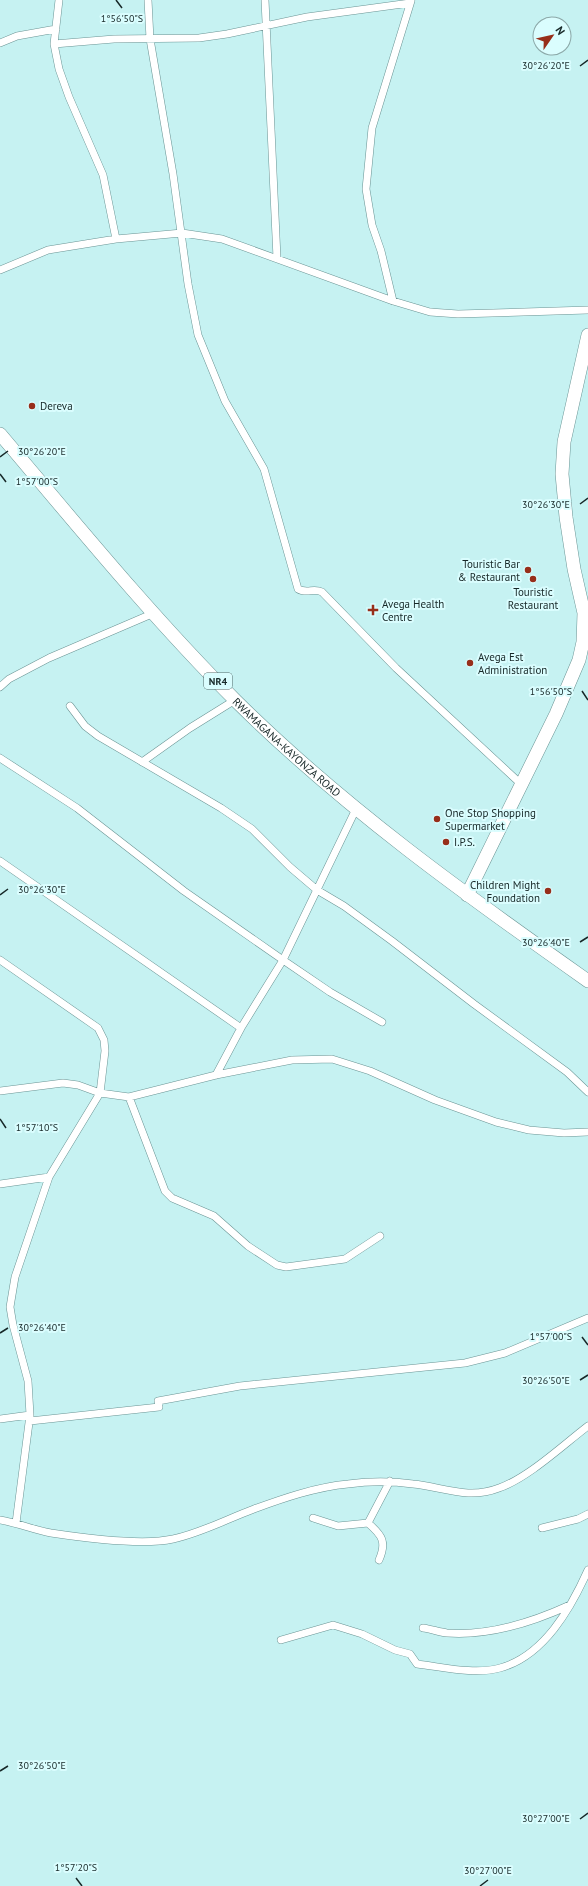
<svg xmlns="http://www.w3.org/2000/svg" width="588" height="1886" font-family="'PT Sans',sans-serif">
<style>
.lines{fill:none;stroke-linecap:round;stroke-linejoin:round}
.street-casing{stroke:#6a9494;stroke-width:8}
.highway-casing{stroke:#6a9494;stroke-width:14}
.street{stroke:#fff;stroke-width:7}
.highway{stroke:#fff;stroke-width:13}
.ticks{fill:none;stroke:#172828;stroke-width:1.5}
.poi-dot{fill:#972e1a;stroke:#dafdfe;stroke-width:1.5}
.labels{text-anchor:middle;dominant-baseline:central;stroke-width:4;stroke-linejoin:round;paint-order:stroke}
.shield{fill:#dafdfe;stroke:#526868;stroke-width:1}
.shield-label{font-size:10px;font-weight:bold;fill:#172828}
.poi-label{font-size:11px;fill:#172828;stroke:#dafdfe;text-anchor:start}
.street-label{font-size:11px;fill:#172828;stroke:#dafdfe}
.ticks-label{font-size:10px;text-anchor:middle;fill:#172828;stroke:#dafdfe;stroke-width:4;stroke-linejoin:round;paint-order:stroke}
</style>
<rect width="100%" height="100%" fill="#c6f2f2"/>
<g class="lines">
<!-- street casing -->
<g class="street-casing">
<path id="street" d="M59 0 54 44 59 69 69 97 103 175 116 239
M148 0 150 39 173 174 188 284 198 335 225 401 264 469 298 589C306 594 314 588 322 592L396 668 521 784
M265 0 277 258
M0 43 17 36 56 29
M54 44 114 39 199 38 227 34 307 17 410 3
M0 270 48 250 116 239 182 233 222 239 393 301 430 312 458 314 588 310
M393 301 381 251 372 225 366 189 372 128 411 1
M0 687 9 679 49 658 154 613
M70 706 85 726 98 736 221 808 252 829 290 867 317 890 344 906 392 941 474 1004 567 1072 588 1092
M0 758 77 808 184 891 283 960 330 992 382 1022
M142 762 190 728 235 700
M0 861 241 1028
M0 960 98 1028 104 1040 105 1051 100 1093 49 1177 15 1277 10 1307 13 1325 28 1381 30 1415 16 1523
M216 1075 241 1028 283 960 356 809
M0 1091 63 1083 78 1085 100 1093 129 1097 216 1075 292 1060 332 1059 370 1071 435 1100 496 1122 529 1130 564 1133 588 1132
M129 1097 165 1191 172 1198 214 1216 248 1246 277 1265 286 1267 345 1259 380 1236
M0 1184 49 1177
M0 1419 30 1415V1421L159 1407 158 1401 240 1386 465 1363 505 1353 588 1318
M313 1518 338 1526 368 1523C382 1535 387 1542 379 1560
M0 1520C18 1523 34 1530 51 1533 84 1538 141 1546 173 1539 201 1533 227 1519 254 1509 284 1498 316 1487 348 1484 370 1481 391 1481 413 1484 443 1487 468 1500 499 1488 528 1478 563 1445 588 1426
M368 1523 390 1481
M542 1528 578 1519 588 1514
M423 1628C431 1629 439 1632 447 1633 488 1636 533 1622 570 1605
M281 1640 333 1625 362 1634 395 1650 410 1654 417 1664C443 1667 474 1675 500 1668 544 1656 571 1608 588 1570"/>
</g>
<!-- highway casing -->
<g class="highway-casing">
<g id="highway">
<path id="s1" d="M0 434C77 525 152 617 236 701 343 807 466 895 588 981"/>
<path d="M467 895 556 714 579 660 583 642 584 613 574 569 566 517 562 474 564 442 588 335"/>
</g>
</g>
<!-- street -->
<use href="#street" class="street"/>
<!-- highway -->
<use href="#highway" class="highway"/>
</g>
<!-- ticks -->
<path class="ticks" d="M116 0 122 8M580 66 588 60M0 457 8 451M0 474 6 482M580 504 588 498M582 691 588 700M0 895 8 889M580 942 588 937M0 1119 6 1128M0 1333 8 1328M582 1337 588 1345M580 1380 588 1375M0 1771 8 1766M580 1819 588 1813M76 1878 82 1886M480 1886 488 1880"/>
<!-- markers -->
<g class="poi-dot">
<circle cx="32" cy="406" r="4"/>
<circle cx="528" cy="570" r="4"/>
<circle cx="533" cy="579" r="4"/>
<path d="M371 604h4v4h4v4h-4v4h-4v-4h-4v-4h4z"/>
<circle cx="470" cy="663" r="4"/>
<circle cx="437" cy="819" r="4"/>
<circle cx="446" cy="842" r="4"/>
<circle cx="548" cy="891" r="4"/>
</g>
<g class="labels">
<!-- shield labels -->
<rect class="shield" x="204" y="673" width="28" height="16" rx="3"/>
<g class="shield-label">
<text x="218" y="681">NR4</text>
</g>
<!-- poi labels -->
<g class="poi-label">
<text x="40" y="406">Dereva</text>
<text x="520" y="564" text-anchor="end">Touristic Bar<tspan x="520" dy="13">&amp; Restaurant</tspan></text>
<text x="533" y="592" text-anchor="middle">Touristic<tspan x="533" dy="13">Restaurant</tspan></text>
<text x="382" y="604">Avega Health<tspan x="382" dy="13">Centre</tspan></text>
<text x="478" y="657">Avega Est<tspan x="478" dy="13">Administration</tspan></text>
<text x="445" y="813">One Stop Shopping<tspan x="445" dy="13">Supermarket</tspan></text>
<text x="454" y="842">I.P.S.</text>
<text x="540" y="885" text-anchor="end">Children Might<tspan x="540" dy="13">Foundation</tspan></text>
</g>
<!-- street labels -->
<g class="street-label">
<text stroke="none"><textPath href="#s1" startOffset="425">RWAMAGANA-KAYONZA ROAD</textPath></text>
</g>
</g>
<g class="ticks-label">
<text x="122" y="22">1°56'50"S</text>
<text x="546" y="69">30°26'20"E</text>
<text x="42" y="455">30°26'20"E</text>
<text x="37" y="485">1°57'00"S</text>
<text x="546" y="508">30°26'30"E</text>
<text x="551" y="695">1°56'50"S</text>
<text x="42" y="893">30°26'30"E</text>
<text x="546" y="946">30°26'40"E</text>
<text x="37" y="1131">1°57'10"S</text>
<text x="42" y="1331">30°26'40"E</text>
<text x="551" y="1340">1°57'00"S</text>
<text x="546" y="1384">30°26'50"E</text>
<text x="42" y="1769">30°26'50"E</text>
<text x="546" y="1822">30°27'00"E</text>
<text x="76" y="1871">1°57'20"S</text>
<text x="488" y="1874">30°27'00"E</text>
</g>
<!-- north arrow -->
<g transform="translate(552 36) rotate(56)"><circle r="19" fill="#dafdfe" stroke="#8ca8a8"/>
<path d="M0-3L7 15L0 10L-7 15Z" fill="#972e1a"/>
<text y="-6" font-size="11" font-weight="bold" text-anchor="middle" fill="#172828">N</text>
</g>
</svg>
